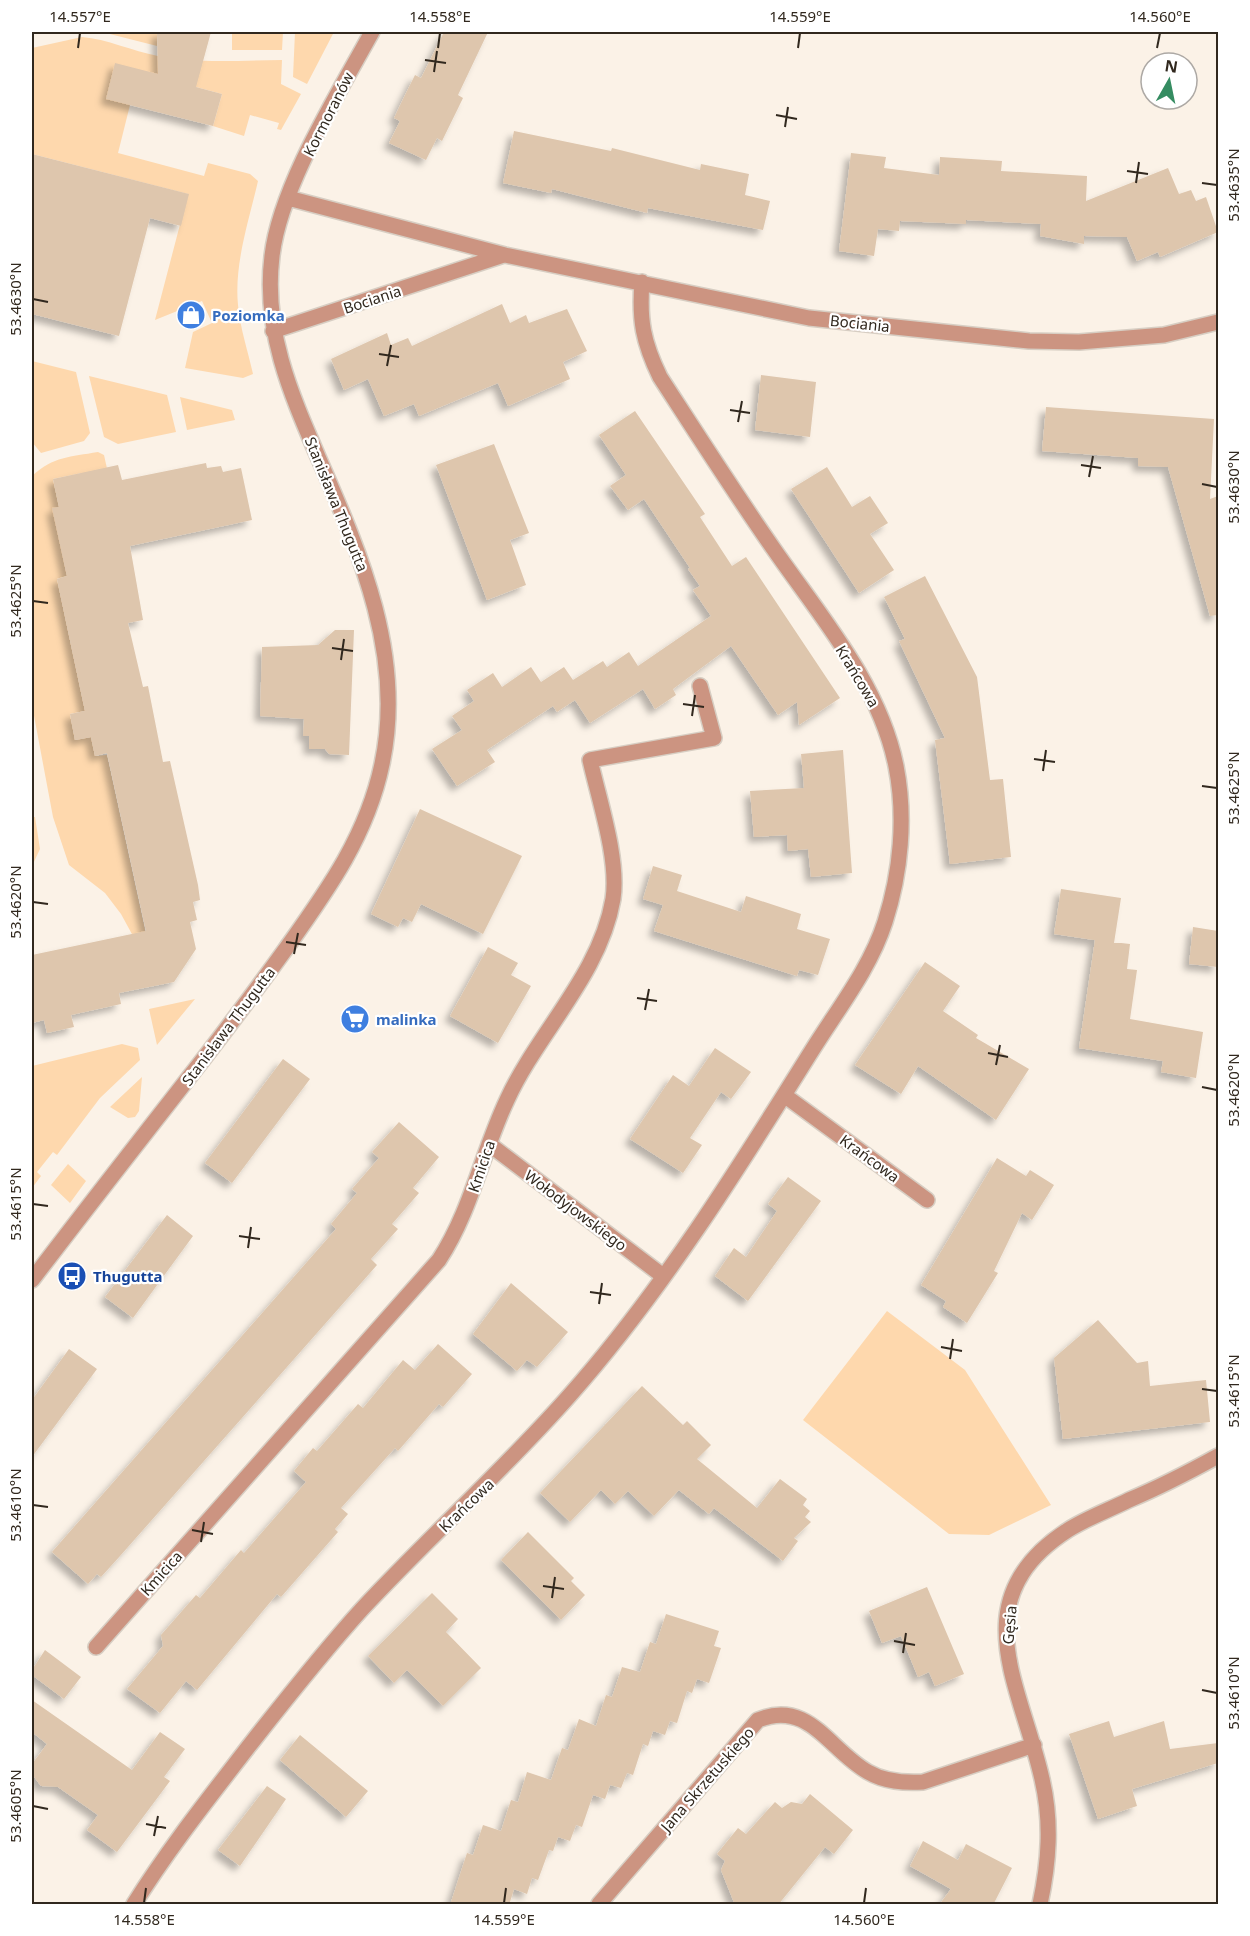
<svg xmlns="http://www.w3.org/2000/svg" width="1250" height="1936" font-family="'Noto Sans',sans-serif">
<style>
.green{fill:#fed8ad}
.building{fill:#dec6ad;filter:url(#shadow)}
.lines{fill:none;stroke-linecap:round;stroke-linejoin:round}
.minor-casing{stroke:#d7cec3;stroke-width:18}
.minor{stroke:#cc9481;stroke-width:15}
.ticks{fill:none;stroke:#31281e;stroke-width:2}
.labels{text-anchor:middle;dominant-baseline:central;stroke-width:4.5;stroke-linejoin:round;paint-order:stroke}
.street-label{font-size:15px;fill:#31281e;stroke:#fff}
.shop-label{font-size:15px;font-weight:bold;fill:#366cbe;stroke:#fff;text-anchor:start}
.transit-label{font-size:15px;font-weight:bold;fill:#164399;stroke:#fff;text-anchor:start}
.neatline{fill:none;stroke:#31281e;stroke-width:2}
.ticks-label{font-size:15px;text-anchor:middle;fill:#31281e}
</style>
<defs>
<filter id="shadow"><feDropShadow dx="-5.5" dy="5.5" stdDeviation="3" flood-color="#0004"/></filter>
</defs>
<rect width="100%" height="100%" fill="#fbf2e7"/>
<!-- green -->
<path class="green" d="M102 32H157V46Z
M232 32H283L282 50H232Z
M295 32H334L307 84 293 77Z
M82 37C107 39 132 51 158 56 199 64 241 60 282 60L281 84 301 94 281 130 277 129 279 123 250 115 244 136 213 126 222 94 196 87 130 105 118 153 204 176 208 163 250 174 258 181C249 220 234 264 238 305 240 328 248 351 253 374L243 378 185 368 193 332 212 323 202 301 155 320 188 194 32 154V48Z
M32 361 76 372 90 433 84 441 41 453 32 442Z
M89 376 167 395 176 432 118 444 104 437Z
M180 397 232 410 235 420 187 430Z
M98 452 104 455 108 473H82L53 479 59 507 53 509 67 576 57 579 85 711 70 714 75 740 91 737 95 756 107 755 146 934 133 936 121 914 105 893 69 865 53 817 32 705V476C54 456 70 457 98 452Z
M32 817H35L40 849 32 866Z
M195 999 157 1045 149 1009Z
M122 1044 138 1048 140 1060 100 1098 57 1155 53 1152 37 1172 41 1176 32 1188V1066Z
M142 1077 139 1111 135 1117 128 1118 110 1107Z
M68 1164 86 1181 70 1203 51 1185Z
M887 1311 965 1370 1051 1505 989 1535 949 1534 803 1420Z"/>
<!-- building -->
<path class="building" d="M157 32H211L196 87 222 94 213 126 106 99 115 63 158 74Z
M444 32H488L458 95 463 98 442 141 437 138 426 160 389 143 400 121 394 118 404 97 415 75 421 78Z
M514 131 611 151 612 148 700 170 701 164 749 174 745 195 770 201 763 230 648 208 647 213 552 189 551 193 503 183Z
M851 153 886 157 884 168 939 175 940 157 1002 161 1001 171 1087 176 1086 201 1168 168 1179 194 1191 190 1196 201 1206 197 1218 232 1160 257 1158 252 1137 261 1127 237 1084 236V244L1040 236 1041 224 966 220V224L900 221 899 231 878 229 874 256 839 251Z
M32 154 189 194 181 226 150 218 119 336 32 314Z
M502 304 510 323 526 315 529 323 567 309 587 351 563 362 570 379 508 406 498 383 419 416 414 404 384 416 368 379 344 390 331 359 387 333 391 345 408 338 412 346Z
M761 375 816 382 810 437 755 430Z
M1046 407 1214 419 1210 499 1218 496V615L1210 616 1168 467 1138 466V458L1042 451Z
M635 411 705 514 700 517 732 566 746 557 840 698 799 725 797 702 778 715 731 646 673 689 676 695 655 709 643 689 590 723 575 700 557 712 553 706 487 750 495 762 457 786 432 749 462 730 452 716 474 701 467 690 493 673 502 687 531 667 541 682 564 667 573 680 603 661 607 667 629 652 638 666 711 616 693 590 700 586 688 569 690 568 644 499 628 510 610 486 626 475 599 435Z
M494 444 529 533 510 540 526 585 487 600 436 465Z
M206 463 207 468 221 466 223 472 241 468 252 520 130 546 143 620 128 623 143 687 148 686 163 762 170 761 198 885 200 900 193 902 197 920 190 922 196 949 174 982 119 993 121 1004 71 1015 74 1027 47 1033 44 1020 32 1023V955L146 931 107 753 95 756 91 737 75 740 70 714 85 711 57 579 67 576 52 508 59 507 53 479 118 465 122 480Z
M827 467 852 507 870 496 888 523 870 534 894 570 859 593 791 489Z
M925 576 977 677 990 780 1003 779 1011 857 950 864 935 740 945 738 899 641 905 639 884 597Z
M335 630H354L349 755 329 754 325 749H309V736H303L304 719 260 716 262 647 318 645Z
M843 750 852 873 811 877 808 849 788 851 787 835 754 837 750 791 804 788 801 754Z
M420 809 522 856 483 934 421 904 412 922 403 918 398 927 371 914Z
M653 866 682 875 677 891 741 912 746 896 801 914 797 929 830 939 818 975 799 970 797 976 654 931 663 905 643 899Z
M1061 889 1121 898 1114 943 1054 934Z
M1193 927 1218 931V967L1189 964Z
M1095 940 1130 944 1127 969 1137 970 1130 1019 1203 1032 1196 1078 1161 1072 1163 1061 1079 1048Z
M488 947 518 963 511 975 531 986 498 1043 450 1016Z
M925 962 960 986 943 1011 978 1035 976 1038 1029 1069 996 1120 918 1066 901 1094 855 1065Z
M715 1048 751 1072 731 1099 721 1092 690 1138 702 1145 683 1173 630 1139 673 1075 689 1086Z
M283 1059 310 1079 232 1183 205 1163Z
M399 1122 439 1157 413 1188 419 1193 392 1224 398 1229 371 1259 377 1265 120 1556 101 1577 97 1574 88 1584 52 1552 336 1229 331 1224 357 1193 352 1189 379 1158 372 1152Z
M997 1158 1026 1176 1030 1170 1054 1185 1032 1220 1022 1213 994 1271 998 1273 967 1323 943 1307 946 1301 921 1285Z
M788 1177 821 1201 748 1301 715 1276 734 1248 746 1257 777 1211 768 1204Z
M167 1215 193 1236 133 1318 105 1297Z
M511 1283 568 1332 537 1367 527 1360 517 1371 473 1334Z
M1098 1320 1137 1363 1148 1361 1150 1386 1206 1380 1210 1422 1063 1439 1054 1358Z
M438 1344 472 1374 443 1407 439 1404 398 1451 395 1448 341 1508 348 1514 335 1529 338 1532 281 1597 277 1594 197 1690 186 1681 160 1713 127 1689 163 1646 161 1635 196 1595 200 1598 241 1550 244 1553 306 1482 294 1471 313 1448 317 1451 358 1404 363 1408 403 1360 415 1370Z
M69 1349 97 1369 32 1457V1400Z
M642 1386 683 1425 687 1421 711 1445 697 1459 757 1508 780 1479 807 1499 803 1505 810 1511 805 1517 811 1522 794 1538 798 1541 783 1561 714 1508 709 1514 679 1490 654 1516 628 1491 615 1504 601 1490 570 1522 540 1493Z
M528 1532 574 1578 571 1581 585 1595 561 1620 501 1560Z
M927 1587 964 1674 935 1686 929 1672 918 1677 901 1636 882 1643 869 1611Z
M432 1593 458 1619 446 1632 481 1668 443 1706 407 1670 394 1683 368 1656Z
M666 1614 719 1631 714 1646 721 1648 709 1683 697 1679 692 1693 687 1691 677 1723 670 1721 665 1735 653 1731 648 1746 643 1744 633 1775 627 1773 621 1788 610 1785 605 1799 593 1795 582 1827 576 1825 570 1841 558 1837 553 1851 549 1850 538 1880 532 1878 527 1894 514 1889 509 1905H450L467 1853 473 1855 483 1825 501 1831 511 1800 518 1802 527 1772 551 1780 562 1748 568 1750 579 1719 596 1726 606 1695 612 1697 622 1667 640 1672 650 1642 656 1644Z
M45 1650 81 1677 64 1699 32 1675V1670Z
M32 1700 132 1770 160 1732 185 1749 164 1777 170 1781 117 1852 87 1830 98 1815 58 1787 41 1786 32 1774V1764L47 1744 32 1732Z
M1109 1721 1114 1737 1164 1721 1170 1749 1218 1743V1763L1132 1789 1137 1806 1098 1819 1069 1734Z
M300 1735 368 1791 346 1817 280 1760Z
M267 1786 286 1799 240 1866 218 1850Z
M810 1794 853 1830 834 1854 825 1847 778 1905H735L721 1870 725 1861 717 1854 738 1828 746 1834 775 1802 782 1808 791 1802 802 1804Z
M923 1841 958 1860 966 1844 1012 1868 993 1905H939L951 1889 910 1866Z"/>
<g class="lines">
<!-- minor casing -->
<g class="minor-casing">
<path id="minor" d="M288 198 505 255 809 318 1029 341 1079 342 1164 335 1218 322
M273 331 504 255
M784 1095 927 1200
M489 1144 663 1276
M32 1280C89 1205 147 1131 205 1057 232 1022 259 986 285 950 327 891 367 836 382 764 405 657 361 555 319 459 290 392 263 330 272 256 280 187 338 94 372 32
M96 1647 439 1260C471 1211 482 1153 507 1100 538 1032 600 975 613 899 619 859 599 800 590 760L714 738 700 686
M134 1904C169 1848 209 1798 249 1746 286 1699 322 1653 362 1609 430 1536 504 1470 570 1395 662 1291 738 1169 811 1052 837 1010 870 969 885 922 901 872 906 817 896 766 879 683 820 616 773 548 734 492 697 434 660 377 643 342 639 320 642 282
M599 1904 758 1720C809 1699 829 1750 868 1772 885 1782 904 1783 923 1782L1034 1745
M1040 1904C1049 1862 1052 1822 1042 1779 1021 1685 961 1599 1068 1530 1087 1518 1109 1510 1129 1500 1160 1487 1189 1472 1218 1456"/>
</g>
<!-- minor -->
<use href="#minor" class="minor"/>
</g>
<!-- ticks -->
<path class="ticks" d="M78 48 80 33M438 48 440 33M798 48 800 33M1157 48 1160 33M425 60 446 63M434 72 437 51M776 115 797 119M785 127 788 107M1127 171 1148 174M1136 183 1139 162M1202 183 1217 185M33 299 48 302M379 354 399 357M387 366 391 345M730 410 750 413M738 422 742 401M1081 465 1101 468M1089 477 1093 456M1202 484 1217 487M33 601 48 603M332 648 353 651M341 660 344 639M683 704 704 707M692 716 695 695M1034 759 1055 762M1043 771 1046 750M1202 786 1217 788M33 902 48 904M286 942 306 945M294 954 298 933M637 998 657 1001M645 1010 649 989M988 1053 1008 1057M996 1065 1000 1045M1202 1087 1217 1090M33 1204 48 1206M239 1236 260 1239M248 1248 251 1227M590 1292 611 1295M599 1304 602 1283M941 1347 962 1351M950 1359 953 1339M1202 1389 1217 1391M33 1505 48 1507M192 1530 213 1534M201 1542 204 1522M543 1586 564 1589M552 1598 555 1577M894 1641 915 1645M903 1653 906 1633M1202 1690 1217 1693M33 1806 48 1809M146 1824 166 1828M154 1836 158 1816M144 1903 146 1888M504 1903 506 1888M864 1903 866 1888"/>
<!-- icons -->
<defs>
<g id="shop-disc" transform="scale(1.5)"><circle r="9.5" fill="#3f7fe0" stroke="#fff"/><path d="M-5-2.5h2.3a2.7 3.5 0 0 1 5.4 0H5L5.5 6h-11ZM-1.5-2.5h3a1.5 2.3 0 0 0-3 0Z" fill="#fff"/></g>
<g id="supermarket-disc" transform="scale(1.5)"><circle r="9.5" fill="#3f7fe0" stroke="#fff"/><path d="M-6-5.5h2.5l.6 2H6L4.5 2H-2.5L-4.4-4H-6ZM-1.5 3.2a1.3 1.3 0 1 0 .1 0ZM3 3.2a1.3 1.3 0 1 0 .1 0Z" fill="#fff"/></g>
<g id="bus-disc" transform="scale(1.5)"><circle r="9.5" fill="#1a4fb4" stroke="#fff"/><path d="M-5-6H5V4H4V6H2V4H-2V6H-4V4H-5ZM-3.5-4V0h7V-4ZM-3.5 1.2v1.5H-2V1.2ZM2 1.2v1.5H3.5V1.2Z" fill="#fff"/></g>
</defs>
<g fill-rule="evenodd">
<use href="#shop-disc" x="191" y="315"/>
<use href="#supermarket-disc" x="355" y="1019"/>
<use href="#bus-disc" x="72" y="1276"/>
</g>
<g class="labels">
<!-- street labels -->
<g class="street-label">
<text transform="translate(328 114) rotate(-63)">Kormoranów</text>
<text transform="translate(372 299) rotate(-18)">Bociania</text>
<text transform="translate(860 323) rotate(6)">Bociania</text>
<text transform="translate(337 504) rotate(68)">Stanisława Thugutta</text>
<text transform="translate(858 676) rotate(59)">Krańcowa</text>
<text transform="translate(228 1026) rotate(-53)">Stanisława Thugutta</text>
<text transform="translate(870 1158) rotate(36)">Krańcowa</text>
<text transform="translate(481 1166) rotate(-71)">Kmicica</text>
<text transform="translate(576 1210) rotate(37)">Wołodyjowskiego</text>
<text transform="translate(466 1505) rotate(-44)">Krańcowa</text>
<text transform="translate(161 1573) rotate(-48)">Kmicica</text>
<text transform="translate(1009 1625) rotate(-85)">Gęsia</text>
<text transform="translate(707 1779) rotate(-49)">Jana Skrzetuskiego</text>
</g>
<!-- shop labels -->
<g class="shop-label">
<text x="212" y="315">Poziomka</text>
<text x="376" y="1019">malinka</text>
</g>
<!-- transit labels -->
<g class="transit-label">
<text x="93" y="1276">Thugutta</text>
</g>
</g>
<!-- border -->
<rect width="1250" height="1936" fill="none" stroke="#ffffff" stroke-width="66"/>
<!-- north arrow -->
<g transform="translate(1169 81) rotate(9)"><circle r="28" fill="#ffffff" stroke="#ada9a5" stroke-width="1.5"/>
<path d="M0-4.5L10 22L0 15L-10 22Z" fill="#358c61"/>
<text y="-9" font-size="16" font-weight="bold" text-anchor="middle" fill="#31281e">N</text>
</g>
<rect x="33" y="33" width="1184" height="1870" class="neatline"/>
<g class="ticks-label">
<text x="80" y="22">14.557°E</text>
<text x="440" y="22">14.558°E</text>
<text x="800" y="22">14.559°E</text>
<text x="1160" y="22">14.560°E</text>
<text transform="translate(1234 185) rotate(-90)" y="5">53.4635°N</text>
<text transform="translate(16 299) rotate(-90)" y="5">53.4630°N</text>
<text transform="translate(1234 487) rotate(-90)" y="5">53.4630°N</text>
<text transform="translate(16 601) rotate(-90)" y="5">53.4625°N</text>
<text transform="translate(1234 788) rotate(-90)" y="5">53.4625°N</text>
<text transform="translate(16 902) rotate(-90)" y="5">53.4620°N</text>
<text transform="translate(1234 1090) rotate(-90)" y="5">53.4620°N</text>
<text transform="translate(16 1204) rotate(-90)" y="5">53.4615°N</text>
<text transform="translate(1234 1391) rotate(-90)" y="5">53.4615°N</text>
<text transform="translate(16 1505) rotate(-90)" y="5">53.4610°N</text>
<text transform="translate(1234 1693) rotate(-90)" y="5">53.4610°N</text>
<text transform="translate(16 1806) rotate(-90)" y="5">53.4605°N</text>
<text x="144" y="1925">14.558°E</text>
<text x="504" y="1925">14.559°E</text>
<text x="864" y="1925">14.560°E</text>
</g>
</svg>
